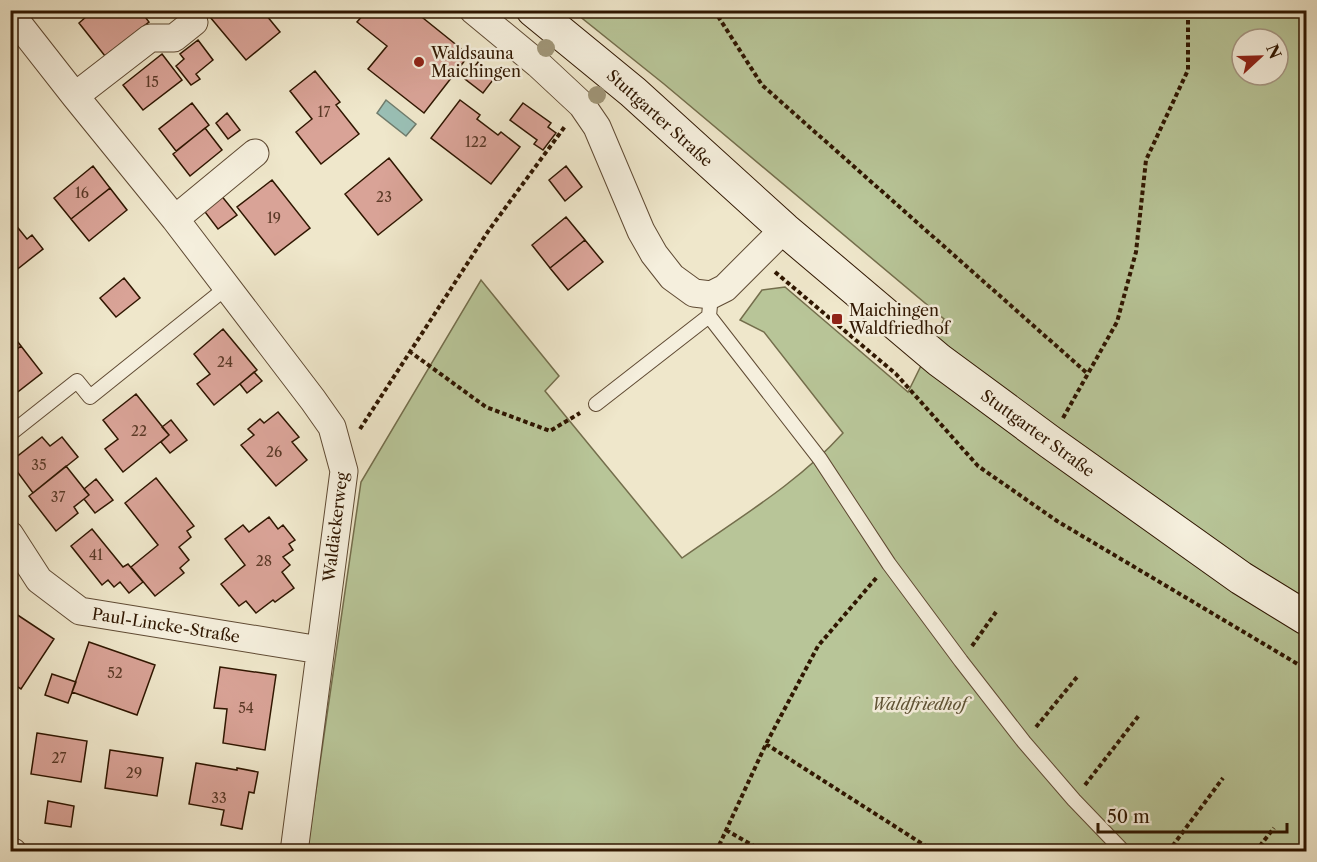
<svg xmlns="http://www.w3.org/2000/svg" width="1317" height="862" font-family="'Libre Caslon Text',serif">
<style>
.green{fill:#b8c598;stroke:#746e4c;stroke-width:1.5;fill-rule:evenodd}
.water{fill:#9ac0b6;stroke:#6f7c6d;stroke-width:1.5}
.building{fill:#d9a397;stroke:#2f1600;stroke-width:1.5}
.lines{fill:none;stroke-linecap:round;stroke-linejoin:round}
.lane-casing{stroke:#5f4a33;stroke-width:16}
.street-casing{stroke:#5f4a33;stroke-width:29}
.secondary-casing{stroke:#2f1600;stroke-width:35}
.path{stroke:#2f1600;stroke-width:4;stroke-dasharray:4.5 3;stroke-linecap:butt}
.lane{stroke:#f5efdd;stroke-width:14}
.street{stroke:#f5efdd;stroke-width:27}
.secondary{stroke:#f5efdd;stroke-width:33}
.tree{fill:#a09678}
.poi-dot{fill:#8f2418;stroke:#f5efdd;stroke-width:2}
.labels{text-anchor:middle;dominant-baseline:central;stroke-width:5;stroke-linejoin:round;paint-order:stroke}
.number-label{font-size:14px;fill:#5a3926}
.poi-label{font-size:16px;fill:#2f1600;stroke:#f5efdd;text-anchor:start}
.street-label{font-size:16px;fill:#2f1600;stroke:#f5efdd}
.park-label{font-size:16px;font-style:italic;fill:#5f5335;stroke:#f5efdd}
</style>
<rect width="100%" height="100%" fill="#efe7cb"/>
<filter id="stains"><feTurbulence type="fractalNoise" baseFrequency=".00333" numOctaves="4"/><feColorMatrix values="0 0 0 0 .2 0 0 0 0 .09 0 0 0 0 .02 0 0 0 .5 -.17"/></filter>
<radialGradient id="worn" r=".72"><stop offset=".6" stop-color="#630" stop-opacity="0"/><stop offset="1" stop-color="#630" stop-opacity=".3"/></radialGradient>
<!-- green -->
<path class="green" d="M573 11H1306V851L307 852 361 482 481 280 559 376 545 391 682 558C737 519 797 484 843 433L764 332 740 320 762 290 785 287 908 392 944 319 664 84ZM1242 39H1278V75H1242Z"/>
<!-- water -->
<path class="water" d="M386 100 416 124 406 136 377 113Z"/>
<!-- building -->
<path class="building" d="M94 10H140L149 22 105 56 79 23Z
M217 10H262L280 32 246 60 210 17Z
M360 10H413L469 55 424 113 368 69 387 46 357 22 364 14Z
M198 40 213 60 196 74 200 79 191 85 176 66 184 59 180 54Z
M162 54 182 80 143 110 123 85Z
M478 62 496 76 483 93 465 79Z
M315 71 340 102 336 105 359 134 321 164 296 132 312 119 290 91Z
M460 100 480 115 477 119 498 135 501 132 520 147 491 184 431 138Z
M192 103 209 125 176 151 159 129Z
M523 103 551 123 548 127 556 133 543 150 534 144 537 140 510 120Z
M227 113 240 130 228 139 216 123Z
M205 128 222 150 190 176 173 154Z
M389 158 422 200 378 235 345 194Z
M93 166 110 188 71 219 54 198Z
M566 166 582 187 565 201 549 180Z
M272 180 310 228 275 255 237 207Z
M110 188 127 210 89 241 71 219Z
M220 194 237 215 218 229 202 208Z
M566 217 585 240 550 268 532 245Z
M10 218 27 239 32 235 43 249 10 275Z
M585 240 603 262 568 290 550 268Z
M124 278 140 298 116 317 100 298Z
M223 329 257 370 214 405 197 384 210 374 194 354Z
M10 332 21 346 10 355Z
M21 346 42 373 10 398V355Z
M254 372 262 381 247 393 240 384Z
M136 394 169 435 123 472 105 449 118 439 103 420Z
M278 412 299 437 292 442 307 460 276 486 241 445 254 435 248 429 260 419 264 423Z
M171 420 187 440 170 453 161 442 169 435 162 427Z
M42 437 50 446 62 437 78 457 33 493 10 462Z
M66 466 89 495 74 507 78 513 56 531 29 496Z
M156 478 194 526 187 531 191 537 179 547 189 560 180 568 184 573 155 596 131 567 158 545 125 503Z
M96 479 113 500 95 513 84 499 89 495 84 489Z
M269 517 278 529 283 525 295 540 289 544 293 550 283 557 290 565 282 572 294 588 275 602 273 600 256 613 246 601 239 606 221 584 245 565 225 539 243 525 249 532Z
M92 529 123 567 128 564 143 582 129 593 120 582 114 587 108 580 102 585 71 546Z
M10 610 54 639 21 689 10 682Z
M89 642 155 665 137 715 72 692Z
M220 667 276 675 265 750 223 743 227 709 214 708Z
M52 674 76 682 68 703 45 695Z
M37 733 87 741 81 782 31 774Z
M110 750 163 758 157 796 105 788Z
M196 763 237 770V768L258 772 254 793 249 792 242 829 221 825 224 810 189 804Z
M48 801 74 806 71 827 45 823Z"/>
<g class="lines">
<!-- lane casing -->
<g class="lane-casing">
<path id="lane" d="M711 295 709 316 820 459 889 564 961 661 1024 742 1074 800 1124 852
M596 404 709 316
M10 434 77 381 90 397 226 288"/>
</g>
<!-- street casing -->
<g class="street-casing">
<path id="street" d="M473 10 538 64 582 105 597 127 641 231 654 254 672 277 694 293 711 295 725 288 784 229
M10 13 75 96 175 219 313 400 332 427 344 471 294 852
M75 96 150 38H174L194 22
M175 219 255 153
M10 535 39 580 80 611 320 650
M10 851 13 852"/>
</g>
<!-- secondary casing -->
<g class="secondary-casing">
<path id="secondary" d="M533 10 633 92 784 229 939 360 1050 442 1241 578 1306 618"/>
</g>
<!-- path -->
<path class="path" d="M714 10 762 85 1088 374
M775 272 896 374 978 466 1057 521 1306 669
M409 351 486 407 550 431 580 413
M1063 418 1117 322 1136 252 1146 160 1188 70V10
M360 429 489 230 566 125
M972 646 996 612
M1036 727 1077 677
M766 744 935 852
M1085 785 1140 714
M726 830 764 852
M716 852 766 744 818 646 877 577
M1168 852 1223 778
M1255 852 1274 828"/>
<!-- lane -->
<use href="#lane" class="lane"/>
<!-- street -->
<use href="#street" class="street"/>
<!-- secondary -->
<use href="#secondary" class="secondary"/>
</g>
<!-- trees -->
<g class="tree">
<circle cx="546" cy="48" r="9"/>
<circle cx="597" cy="95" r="9"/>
</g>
<!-- markers -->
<g class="poi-dot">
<circle cx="419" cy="62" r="6"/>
<rect x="831" y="313" width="12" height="12" rx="3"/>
</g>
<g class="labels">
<!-- number labels -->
<g class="number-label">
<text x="152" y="82">15</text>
<text x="324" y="112">17</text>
<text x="476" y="142">122</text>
<text x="82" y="193">16</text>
<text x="384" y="197">23</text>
<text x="274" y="218">19</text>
<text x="225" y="362">24</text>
<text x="139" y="431">22</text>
<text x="274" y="452">26</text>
<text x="39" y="465">35</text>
<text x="58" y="497">37</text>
<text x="96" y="555">41</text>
<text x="264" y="561">28</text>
<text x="115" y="673">52</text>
<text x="246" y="708">54</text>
<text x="59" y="758">27</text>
<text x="134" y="773">29</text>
<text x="219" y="798">33</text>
</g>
<!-- poi labels -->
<g class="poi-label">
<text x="431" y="53">Waldsauna<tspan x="431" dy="18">Maichingen</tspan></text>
<text x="849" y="310">Maichingen<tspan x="849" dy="18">Waldfriedhof</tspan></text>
</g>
<!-- street labels -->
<g class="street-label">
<text transform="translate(660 118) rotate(42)">Stuttgarter Straße</text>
<text transform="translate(1038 433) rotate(36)">Stuttgarter Straße</text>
<text transform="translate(335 527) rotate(-83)">Waldäckerweg</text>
<text transform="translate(166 625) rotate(9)">Paul-Lincke-Straße</text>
</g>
<!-- park labels -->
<g class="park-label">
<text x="919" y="704">Waldfriedhof</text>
</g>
</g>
<!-- margin -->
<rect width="1317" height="862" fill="none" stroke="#efe7cb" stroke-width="36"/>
<rect x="12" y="12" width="1293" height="838" fill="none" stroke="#2f1600" stroke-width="3"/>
<rect x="18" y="18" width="1281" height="826" fill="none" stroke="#2f1600" stroke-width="1.5"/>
<!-- north arrow -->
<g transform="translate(1260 57) rotate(68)"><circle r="28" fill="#f5efdd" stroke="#a69885" stroke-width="1.5"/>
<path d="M0-4.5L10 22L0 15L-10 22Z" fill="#8f2418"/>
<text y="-9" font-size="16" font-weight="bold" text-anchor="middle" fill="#2f1600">N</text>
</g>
<!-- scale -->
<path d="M1098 823v9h189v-9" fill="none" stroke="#2f1600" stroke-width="3"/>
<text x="1107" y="823" font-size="18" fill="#2f1600" stroke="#f5efdd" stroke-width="4.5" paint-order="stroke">50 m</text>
<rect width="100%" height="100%" filter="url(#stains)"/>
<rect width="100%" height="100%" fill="url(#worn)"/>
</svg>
